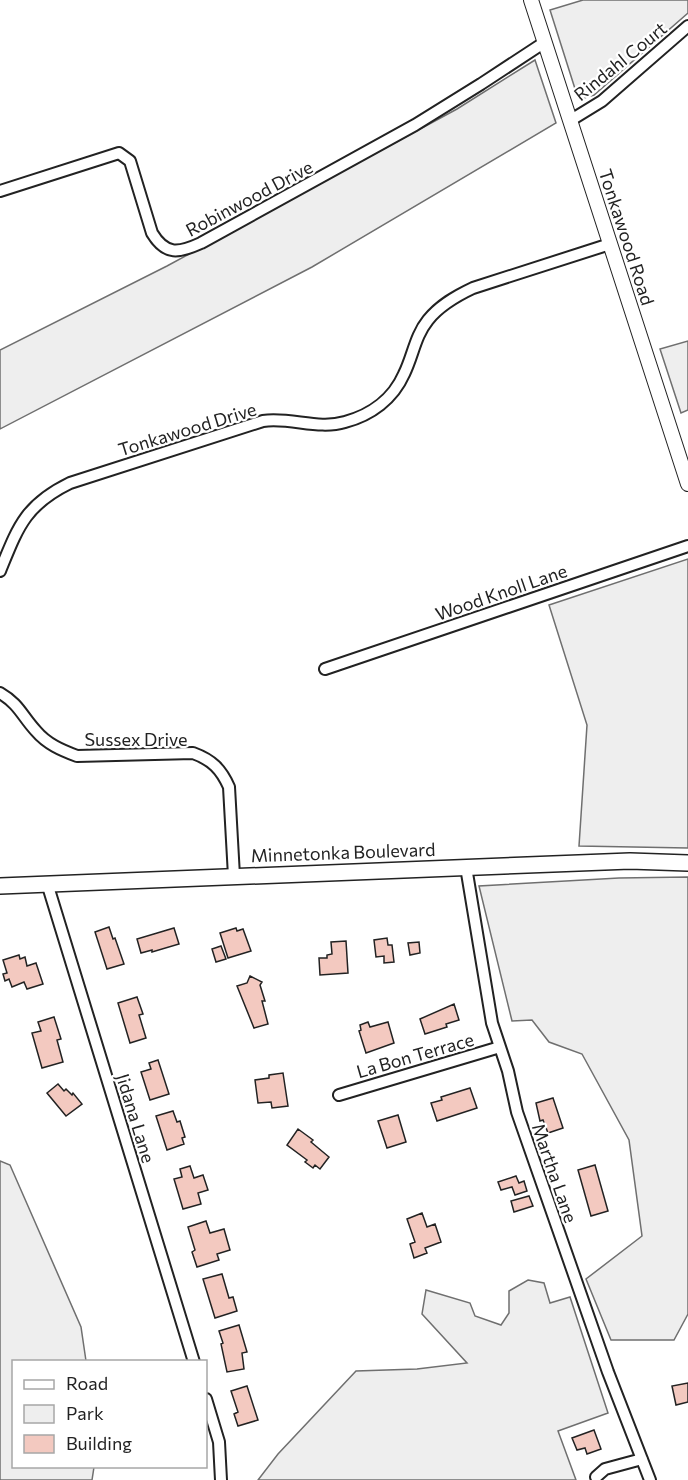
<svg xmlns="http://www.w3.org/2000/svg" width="688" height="1480" font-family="Commissioner,sans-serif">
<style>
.green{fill:#eee;stroke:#6f6f6f;stroke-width:1.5}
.building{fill:#f3c9c0;stroke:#222;stroke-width:1.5}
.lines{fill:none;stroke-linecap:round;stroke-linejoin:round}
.minor-casing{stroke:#222;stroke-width:14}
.tertiary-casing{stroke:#222;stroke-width:16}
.secondary-casing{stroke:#222;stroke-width:18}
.minor{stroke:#fff;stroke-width:10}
.tertiary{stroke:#fff;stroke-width:14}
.secondary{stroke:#fff;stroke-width:15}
.labels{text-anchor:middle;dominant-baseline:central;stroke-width:4.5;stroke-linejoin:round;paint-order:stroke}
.street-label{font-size:18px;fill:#222;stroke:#fff}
</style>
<rect width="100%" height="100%" fill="#fff"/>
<!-- green -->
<path class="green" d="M583 0H688V13L594 95 581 99 577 95 550 10Z
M535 60 556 123 312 267 0 429V350L167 266 457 109Z
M688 341V410L681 413 660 349Z
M688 559V848L579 846 587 725 549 605Z
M688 877V1314L674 1340H611L586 1279 642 1236 629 1140 582 1054 549 1042 532 1020 512 1021 479 886 619 878Z
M0 1161 10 1165 81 1327 86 1361 14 1362V1466L94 1467 92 1480H0Z
M528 1280 544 1283 550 1303 570 1297 608 1413 558 1431 576 1480H258L278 1454 356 1371 417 1369 467 1363 422 1314 426 1290 470 1303 475 1316 501 1325 509 1313V1291Z"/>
<!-- building -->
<path class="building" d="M109 927 113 939 115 938 124 964 107 969 95 932Z
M174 928 179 944 152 952V950L141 953 137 939Z
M236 928 237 931 243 929 251 951 228 958 220 933Z
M387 938 388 945H392L394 962 384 963V956L376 957 374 940Z
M346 941 348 973 320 975 319 958H327V955L332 954 331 942Z
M419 942 420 953 410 955 408 943Z
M221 946 226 959 216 962 212 949Z
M19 955 20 959 25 957 27 966 36 963 43 984 27 989 24 982 12 987 9 979 5 981 3 974 7 973 3 960Z
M250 976 262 982 260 985 265 1001H262L268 1024 254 1028 237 986 247 983Z
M137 997 143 1014 139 1015 146 1038 130 1043 118 1003Z
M454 1004 459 1020 446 1024 447 1027 425 1034 420 1019Z
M54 1017 61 1039 57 1040 63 1062 42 1068 32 1033 41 1031 38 1022Z
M368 1022 370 1027 388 1022 394 1043 366 1053 359 1031 361 1030 360 1025Z
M158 1060 169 1094 150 1100 141 1072 151 1069 149 1063Z
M283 1073 288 1106 272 1108 271 1102 258 1103 255 1080 269 1078V1075Z
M58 1084 64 1091 66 1089 72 1095 73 1093 82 1104 66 1116 47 1093Z
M470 1088 477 1108 437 1121 431 1103 442 1100 441 1097Z
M553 1098 563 1128 548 1133 543 1120 540 1121 536 1103Z
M173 1111 177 1122 180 1121 185 1137 182 1138 184 1144 167 1150 156 1116Z
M398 1115 406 1142 387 1148 378 1121Z
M298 1129 313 1140 311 1142 329 1157 320 1169 315 1165 313 1168 305 1162 307 1160 287 1145Z
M595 1165 608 1211 591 1216 578 1170Z
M190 1166 194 1178 203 1175 208 1190 198 1193 201 1204 183 1209 174 1179 182 1177 180 1169Z
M516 1176 519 1183 524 1181 527 1191 515 1195 512 1187 501 1190 498 1182Z
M529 1196 533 1206 514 1212 511 1201Z
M422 1213 427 1227 435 1224 441 1242 425 1248 427 1253 414 1258 410 1244 415 1242 407 1219Z
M206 1221 210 1233 224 1229 230 1250 217 1254 219 1260 197 1267 192 1252 195 1250 188 1227Z
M222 1274 229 1298 233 1297 237 1311 215 1318 203 1279Z
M239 1325 247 1352 242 1353 244 1369 227 1372 221 1344 223 1343 219 1331Z
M688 1383V1402L676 1405 672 1386Z
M247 1386 258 1420 238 1426 234 1414 238 1412 231 1391Z
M594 1430 601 1449 587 1454 585 1448 577 1450 572 1438Z"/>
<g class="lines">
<!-- minor casing -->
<g class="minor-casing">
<path id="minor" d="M571 120 602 101 688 26
M0 191 119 153 130 161 152 233C166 256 179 253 201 243L415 125 481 84 545 42
M0 571C18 527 25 505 70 483L263 421C291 417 318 430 345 422 371 415 393 399 404 374 413 356 415 336 428 320 440 305 456 296 473 288L610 244
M325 669 688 546
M0 693C19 704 22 716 36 731 47 744 61 750 77 756L193 753C212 760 221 769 229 787L234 876
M466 867 492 1023 508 1071 517 1112 608 1372 650 1480
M47 883 194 1362
M339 1095 500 1047
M206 1399 219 1442 221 1480
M596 1477 605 1469 642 1459"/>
</g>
<!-- tertiary casing -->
<g class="tertiary-casing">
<path id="tertiary" d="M531 0 688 484"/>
</g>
<!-- secondary casing -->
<g class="secondary-casing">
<path id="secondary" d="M0 886 630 861 688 863"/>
</g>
<!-- minor -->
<use href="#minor" class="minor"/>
<!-- tertiary -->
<use href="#tertiary" class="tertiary"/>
<!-- secondary -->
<use href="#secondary" class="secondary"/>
</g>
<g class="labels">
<!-- street labels -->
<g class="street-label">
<text transform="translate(620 61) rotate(-39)">Rindahl Court</text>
<text transform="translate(249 198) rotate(-28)">Robinwood Drive</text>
<text transform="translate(627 237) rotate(72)">Tonkawood Road</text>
<text transform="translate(187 429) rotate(-17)">Tonkawood Drive</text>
<text transform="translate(501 592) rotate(-19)">Wood Knoll Lane</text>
<text x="136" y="739">Sussex Drive</text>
<text transform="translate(343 852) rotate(-2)">Minnetonka Boulevard</text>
<text transform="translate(415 1055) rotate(-16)">La Bon Terrace</text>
<text transform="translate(136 1118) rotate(73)">Jidana Lane</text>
<text transform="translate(555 1173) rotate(71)">Martha Lane</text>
</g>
</g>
<!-- legend -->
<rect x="12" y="1360" width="195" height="108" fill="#ffffff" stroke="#a7a7a7" stroke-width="1.5"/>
<rect x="24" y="1380" width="30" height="9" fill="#ffffff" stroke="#a7a7a7" stroke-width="1.5"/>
<text x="66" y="1390" font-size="18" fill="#222222">Road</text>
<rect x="24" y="1405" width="30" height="18" fill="#eeeeee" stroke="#a7a7a7" stroke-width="1.5"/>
<text x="66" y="1420" font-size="18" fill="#222222">Park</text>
<rect x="24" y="1435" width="30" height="18" fill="#f3c9c0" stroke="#a7a7a7" stroke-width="1.5"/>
<text x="66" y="1450" font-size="18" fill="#222222">Building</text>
</svg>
